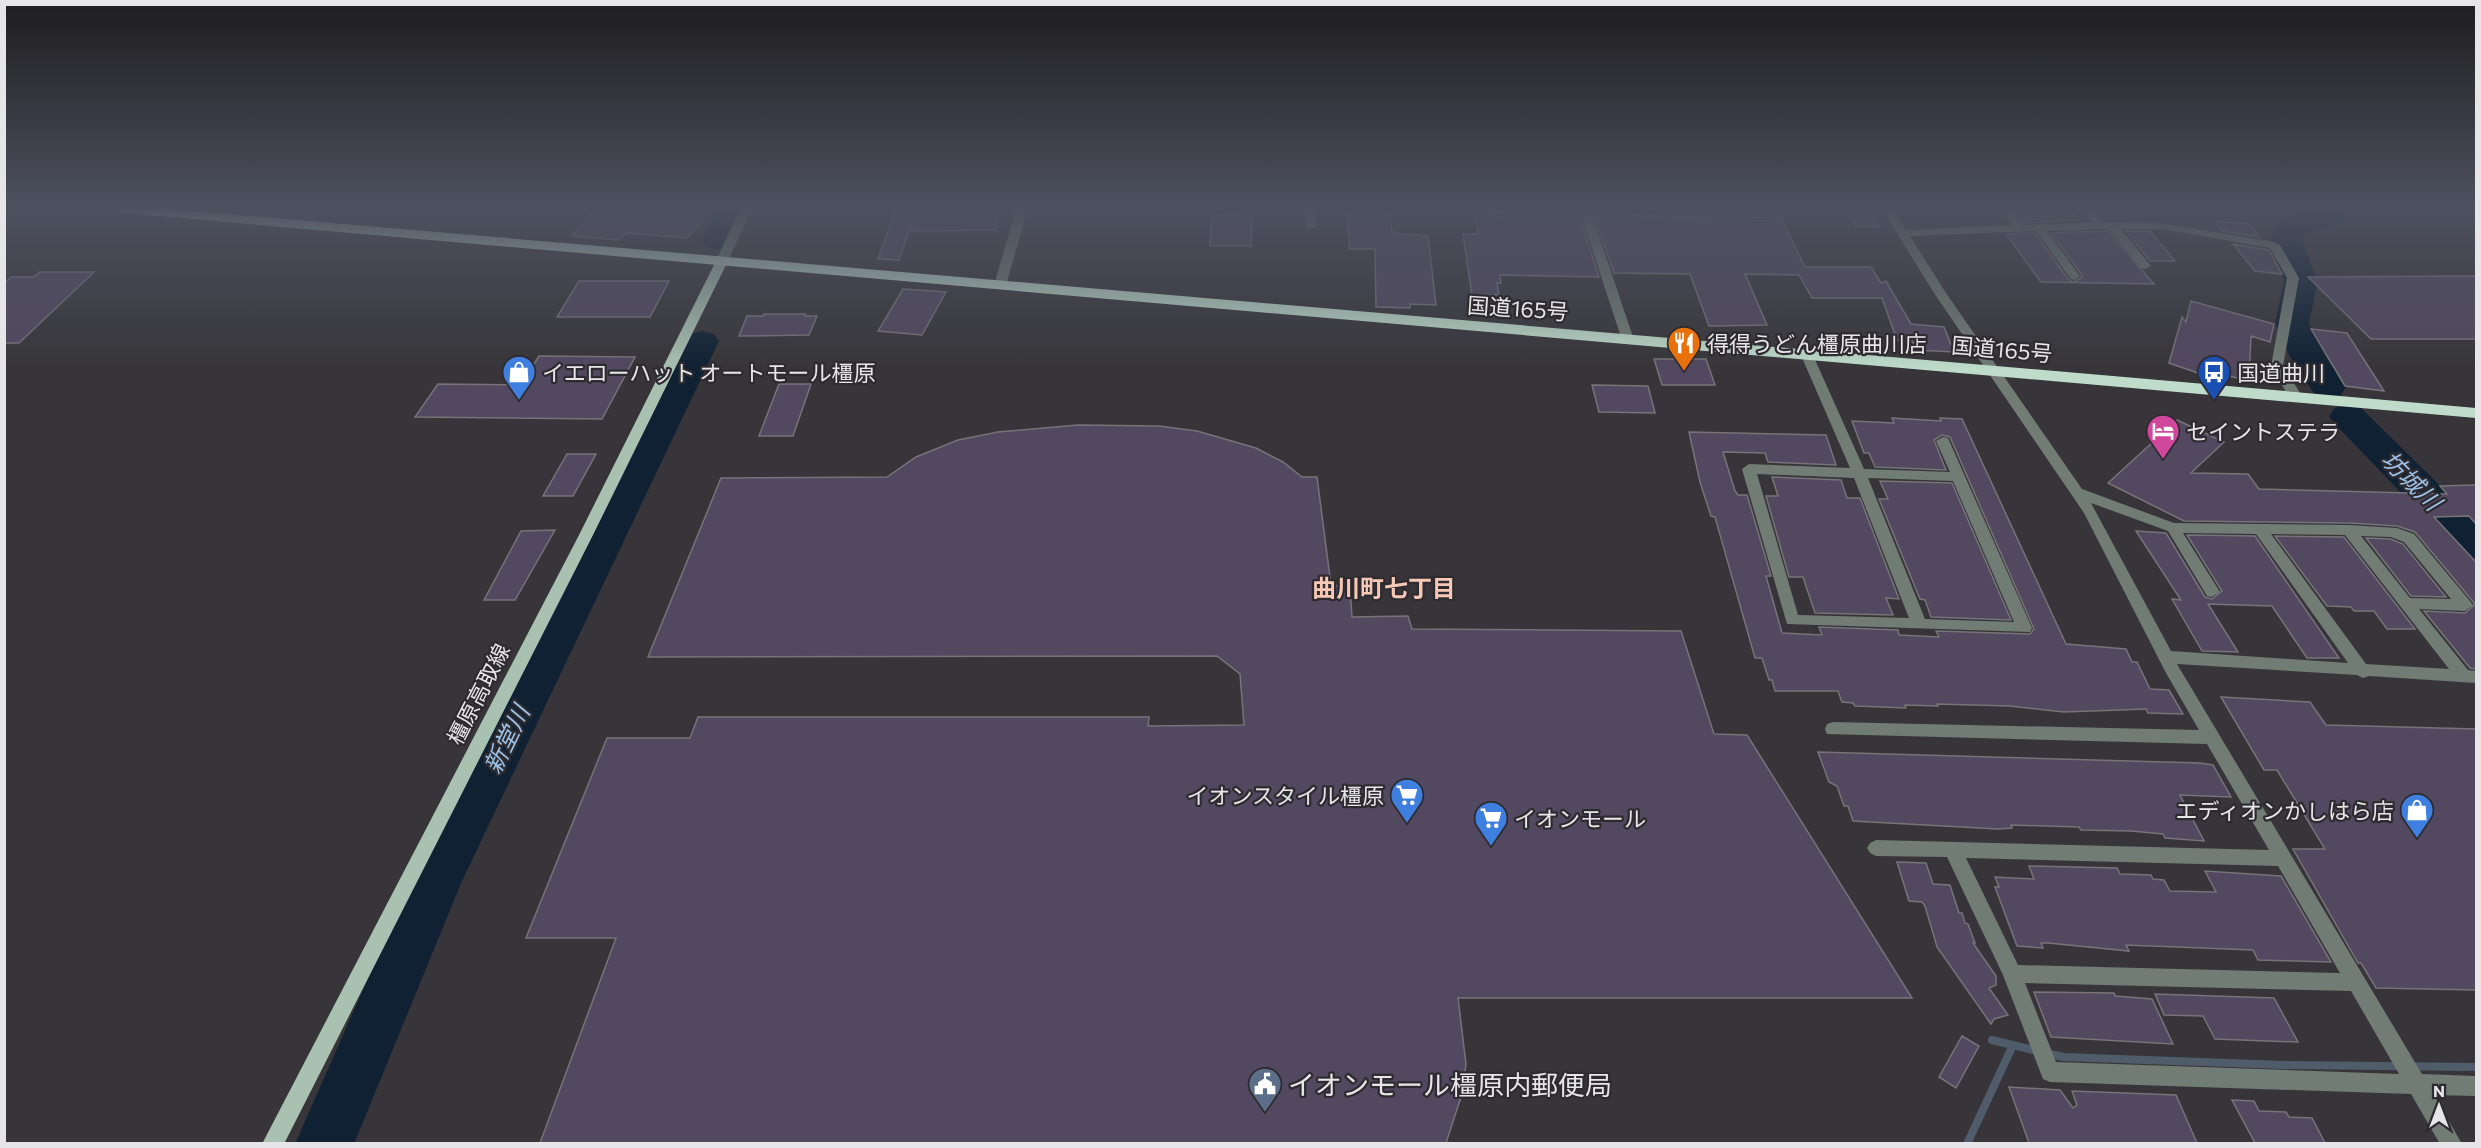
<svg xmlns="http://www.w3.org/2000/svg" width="2481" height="1148" font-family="Commissioner,'Noto Sans JP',sans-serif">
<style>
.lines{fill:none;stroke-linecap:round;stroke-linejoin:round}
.stream{stroke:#505c69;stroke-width:8}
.river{fill:#102133;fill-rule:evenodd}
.building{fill:#52485f;stroke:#767479;stroke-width:1.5}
.minor{fill:#707c74;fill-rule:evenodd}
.major{fill:#a9c1b1;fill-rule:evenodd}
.highway{fill:#bfdcca;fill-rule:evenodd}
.labels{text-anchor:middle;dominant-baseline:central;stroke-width:4.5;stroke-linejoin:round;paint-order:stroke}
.street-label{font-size:22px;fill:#e6e5e8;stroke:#2d2b2f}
.poi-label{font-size:22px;fill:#e6e5e8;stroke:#2d2b2f;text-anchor:start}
.water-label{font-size:24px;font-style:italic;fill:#9cc2ea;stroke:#2d2b2f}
.neighbourhood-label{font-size:24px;font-weight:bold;fill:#f7c8b5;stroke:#2d2b2f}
.near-poi-label{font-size:27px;fill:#e6e5e8;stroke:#2d2b2f;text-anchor:start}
</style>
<rect width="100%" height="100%" fill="#373539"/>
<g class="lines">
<!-- stream -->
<path class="stream" d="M1992 1040 2063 1057 2284 1065 2476 1067
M1967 1144 2013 1045"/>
<!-- river -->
<path class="river" d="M719 209H749L728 247 717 250 706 247 701 240Z
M2317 209H2347L2342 222 2304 234 2303 244 2318 281 2309 323 2325 355 2346 387 2341 395 2328 398 2315 395 2289 355 2275 323 2284 281 2271 244 2273 231 2278 224 2287 217Z
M702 331 714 334 719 341 462 881 354 1144H295L418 865 685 341 690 334Z
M2348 404 2361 408 2476 521V559L2461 555 2335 424 2329 416 2335 408Z"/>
</g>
<!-- building -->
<path class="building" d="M595 209H711L687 238 626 233 618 240 572 236Z
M896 209H998L995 230 909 231 899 260 878 259Z
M1473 209H1490L1494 216H1504L1505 209H1577L1599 277 1500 275 1501 283H1497L1499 295H1472L1463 234H1479Z
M1848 209H1869L1879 227H1856Z
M2016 209H2069L2078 220 2024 223Z
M1226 212 1252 213 1251 246H1210L1212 215H1226Z
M1351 213H1390L1392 233 1428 236 1436 305 1410 304V308L1376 307 1375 249H1350L1346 214Z
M1594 215 1781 218 1805 267H1871L1881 283 1886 281 1911 324 1944 327 1954 352 1915 350 1913 342 1897 340 1882 298H1812L1799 275 1745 274 1767 325 1709 326 1690 274 1614 273Z
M2215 222 2248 223 2260 237 2222 231Z
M2108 231 2154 284 2041 282 2006 234 2035 233 2068 279 2073 282 2081 278 2082 275 2051 233Z
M2126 231H2150L2175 261H2150Z
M2233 244 2269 250 2282 274 2255 271Z
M40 272H94L19 343H4V283L11 277H34Z
M2476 276V339H2371L2308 277Z
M579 281H669L650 317H557Z
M903 289 946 292 922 335 878 331Z
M2191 301 2274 324 2270 342 2251 336 2249 381 2213 372 2212 378 2169 363 2182 317 2186 322Z
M764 314H805V316H817L809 335 739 336 747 316H763Z
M2311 329 2347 333 2384 391 2345 386Z
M539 356 635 357 602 419 415 417 438 384 521 385Z
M1654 359H1706L1715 385H1662Z
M779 384H811L793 436H759Z
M1592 385 1648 386 1655 413 1599 412Z
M1892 418 1941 421 1940 418 1962 419 2066 644 2126 649 2132 662H2137L2150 689 2169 690 2183 714 2148 713 2146 709 2064 712 2010 706 1937 704 1938 706 1905 705 1906 708 1855 706 1853 703 1842 702 1838 691H1775L1772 680H1769L1762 658H1755L1715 517 1711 516 1700 482 1689 432 1826 435 1836 465 1768 462 1765 453 1723 452 1735 491 1738 495H1747L1771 576H1766L1782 633 1822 635 1819 627 1898 630 1899 635 1939 637 1936 631 2030 634 2034 629 1950 437 1942 435 1934 440 1946 470 1875 467 1869 453H1864L1852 421 1894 423Z
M2177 420 2224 442 2191 473 2248 474 2259 489 2447 494 2440 486 2476 485V524L2469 516 2434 517 2476 562V669L2470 668 2424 611 2465 613 2475 604 2415 532 2397 526 2349 523 2184 521 2108 483Z
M1078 425 1159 426 1197 431 1256 448 1283 462 1302 477H1317L1331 585 1350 587 1352 617 1408 616 1412 629 1681 631 1714 734 1747 735 1912 998H1458L1466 1064 1462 1094 1446 1143H540L616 938H526L607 738H690L698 717H1149L1148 726 1244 725 1240 674 1217 656 648 657 721 478 887 477 916 457 958 440 998 432Z
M567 454H596L573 496H543Z
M1772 477 1841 480 1847 498H1860L1899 599 1886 598 1893 615 1815 613 1803 577H1789L1766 496H1778Z
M1880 481 1952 483 2011 620 1931 617 1925 600 1920 599 1879 499H1888Z
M555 530 515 600H484L521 531Z
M2136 531 2166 533 2205 597 2212 599 2222 591 2187 535 2255 536 2339 658H2307L2272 606 2208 604 2238 652 2202 651 2172 599 2181 600Z
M2275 536 2344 537 2415 629H2387L2374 611H2354L2351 607 2327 606Z
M2366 538 2391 539 2403 544 2446 597 2411 596Z
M2221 697 2310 702 2326 725 2476 729V990L2376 988 2361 963H2358L2293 849H2325L2277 770H2264Z
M1818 752 2200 763 2213 765 2231 797 2180 795 2204 841 2165 838 2163 834 2131 831 2081 830 2079 827 2011 825 2012 828 1998 829 1853 821 1848 806H1844L1837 786 1829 782Z
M1897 862 1926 863 1933 884 1950 885 1959 913H1962L1965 923 1968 924 1975 943H1973L1996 976V985L1989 988 2008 1015 1994 1019 1991 1024 1937 947 1925 906 1922 902 1909 901Z
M2029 866 2117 868 2120 874 2151 875 2153 879 2164 880 2170 891 2216 892 2205 871 2281 876 2331 962 2258 960 2253 950 2126 945 2129 951 2048 943H2041L2043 948 2017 946 1995 887H1999L1995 877 2034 879Z
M2034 992 2114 993 2115 996 2152 999 2173 1044 2051 1037Z
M2155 994 2274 998 2298 1042 2215 1039 2203 1016 2164 1015Z
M1962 1036 1979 1046 1956 1088 1939 1077Z
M2009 1087 2060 1090 2073 1108 2077 1105 2072 1091 2176 1095 2197 1143H2029Z
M2232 1100 2254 1101 2259 1111 2286 1112 2289 1117 2312 1118 2325 1143H2255Z"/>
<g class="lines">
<!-- minor -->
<path class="minor" d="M740 209H752L727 263 725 265H717L715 263Z
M1016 209H1028L1006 285 1000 289 994 285Z
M1305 209H1317L1315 228H1307Z
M1492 209H1502L1504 212 1502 214H1494Z
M1579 209H1590L1633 337 1631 340 1627 341 1621 337Z
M1882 209H1892L1906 230 2012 225 2001 209H2012L2023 225 2092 222 2081 209H2093L2103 222 2162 223 2274 242 2280 245 2299 278 2283 366 2302 396 2295 400 2290 399 2271 366 2287 278 2270 248 2162 229H2121L2151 266 2145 269 2141 268 2109 229 2047 231 2080 276 2074 280 2070 278 2036 231 1910 236 1946 293 2082 489 2174 523 2349 525 2397 528 2414 534 2470 601 2473 605 2465 611 2419 609 2468 670 2476 671V683L2369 676 2363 678 2357 675 2177 664 2422 1074 2476 1076V1096L2434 1095 2462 1144H2440L2411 1094 2050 1082 2043 1079 2003 975 1947 857 1876 856 1870 853 1867 848 1870 843 1876 840 2269 850 2207 744 1827 734 1825 729 1827 724 1833 722 2199 730 2166 673 2084 513 1934 293ZM2091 503 2168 531 2207 596 2212 597 2220 592 2183 533 2256 534 2348 663 2171 651ZM2271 534 2345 535 2449 669 2366 664ZM2361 536 2391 537 2404 542 2451 599 2410 598ZM1966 858 2278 866 2340 973 2018 965ZM2025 983 2351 991 2399 1074 2056 1062Z
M1806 349 1812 353 1864 469 1950 472 1936 441 1943 437 1948 438 2032 628 2030 632 1787 624 1742 469 1749 464 1850 468 1800 353ZM1757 474 1854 478 1909 618 1798 615ZM1868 478 1953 481 2014 622 1925 619Z"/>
<!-- major -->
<path class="major" d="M721 260 727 263 592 537 284 1144H262L578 537 715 263Z"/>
<!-- highway -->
<path class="highway" d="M118 209H169L2182 382 2476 408V418L419 239 125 213Z"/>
</g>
<!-- sky -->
<linearGradient id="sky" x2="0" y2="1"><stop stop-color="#1e1d1f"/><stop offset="0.56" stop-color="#4d515f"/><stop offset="1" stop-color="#4d515f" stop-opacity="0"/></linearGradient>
<rect width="2481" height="370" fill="url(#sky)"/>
<!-- icons -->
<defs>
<g id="restaurant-pin" transform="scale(1.725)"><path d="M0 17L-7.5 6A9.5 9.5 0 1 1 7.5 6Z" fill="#e8710a" stroke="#2d2b2f"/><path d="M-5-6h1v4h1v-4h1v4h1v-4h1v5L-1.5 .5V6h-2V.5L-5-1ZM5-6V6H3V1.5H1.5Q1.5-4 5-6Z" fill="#fff"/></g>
<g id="shop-pin" transform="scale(1.725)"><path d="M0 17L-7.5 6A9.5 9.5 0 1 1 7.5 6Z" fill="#3f7fe0" stroke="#2d2b2f"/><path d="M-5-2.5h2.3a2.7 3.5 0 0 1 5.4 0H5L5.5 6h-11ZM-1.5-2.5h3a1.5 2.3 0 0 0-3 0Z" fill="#fff"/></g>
<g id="bus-pin" transform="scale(1.725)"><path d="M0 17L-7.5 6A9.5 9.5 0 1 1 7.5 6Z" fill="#1a4fb4" stroke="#2d2b2f"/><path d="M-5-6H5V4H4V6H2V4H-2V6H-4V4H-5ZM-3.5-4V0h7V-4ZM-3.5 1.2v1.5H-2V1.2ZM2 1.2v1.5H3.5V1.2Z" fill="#fff"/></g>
<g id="hotel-pin" transform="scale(1.725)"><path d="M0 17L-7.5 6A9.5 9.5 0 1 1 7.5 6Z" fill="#d1479c" stroke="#2d2b2f"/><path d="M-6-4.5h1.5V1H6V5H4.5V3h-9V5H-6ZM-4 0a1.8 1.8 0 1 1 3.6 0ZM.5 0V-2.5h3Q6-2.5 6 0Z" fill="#fff"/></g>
<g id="supermarket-pin" transform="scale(1.725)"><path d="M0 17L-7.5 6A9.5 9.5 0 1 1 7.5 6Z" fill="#3f7fe0" stroke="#2d2b2f"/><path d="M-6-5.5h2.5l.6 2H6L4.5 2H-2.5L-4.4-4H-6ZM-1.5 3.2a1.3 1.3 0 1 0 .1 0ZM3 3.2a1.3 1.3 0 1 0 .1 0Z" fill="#fff"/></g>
<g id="civic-pin" transform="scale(1.725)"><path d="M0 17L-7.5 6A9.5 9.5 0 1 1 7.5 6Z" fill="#5c6f8a" stroke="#2d2b2f"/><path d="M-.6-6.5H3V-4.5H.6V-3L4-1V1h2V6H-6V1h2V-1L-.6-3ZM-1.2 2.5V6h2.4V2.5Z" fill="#fff"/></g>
</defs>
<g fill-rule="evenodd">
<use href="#restaurant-pin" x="1684" y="343"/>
<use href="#shop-pin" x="519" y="372"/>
<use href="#bus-pin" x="2214" y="372"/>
<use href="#hotel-pin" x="2163" y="431"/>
<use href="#supermarket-pin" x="1407" y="795"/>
<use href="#shop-pin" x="2417" y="810"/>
<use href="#supermarket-pin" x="1491" y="818"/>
<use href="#civic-pin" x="1265" y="1084"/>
</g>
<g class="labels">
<!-- street labels -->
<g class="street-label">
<text transform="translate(1518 308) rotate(4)">国道165号</text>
<text transform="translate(2002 349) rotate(5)">国道165号</text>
<text transform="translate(478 694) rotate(-63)">橿原高取線</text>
</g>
<!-- poi labels -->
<g class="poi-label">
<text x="1707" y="343">得得うどん橿原曲川店</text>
<text x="542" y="372">イエローハット オートモール橿原</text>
<text x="2237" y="372">国道曲川</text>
<text x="2186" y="431">セイントステラ</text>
<text x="1384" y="795" text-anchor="end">イオンスタイル橿原</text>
<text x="2394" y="810" text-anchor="end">エディオンかしはら店</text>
<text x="1514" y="818">イオンモール</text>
</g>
<!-- water labels -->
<g class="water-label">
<text transform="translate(2412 480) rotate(45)">坊城川</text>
<text transform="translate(506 739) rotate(-64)">新堂川</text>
</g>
<!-- neighbourhood labels -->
<g class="neighbourhood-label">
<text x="1384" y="587">曲川町七丁目</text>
</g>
<!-- near-poi labels -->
<g class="near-poi-label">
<text x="1288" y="1084">イオンモール橿原内郵便局</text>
</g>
</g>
<!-- border -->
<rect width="2481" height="1148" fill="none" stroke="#e6e5e8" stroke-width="12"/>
<!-- north arrow -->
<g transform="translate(2439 1106)" stroke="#2d2b2f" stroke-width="4.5" paint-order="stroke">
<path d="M0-4.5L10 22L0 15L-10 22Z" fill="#e6e5e8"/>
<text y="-9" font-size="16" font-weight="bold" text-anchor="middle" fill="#e6e5e8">N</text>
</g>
</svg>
